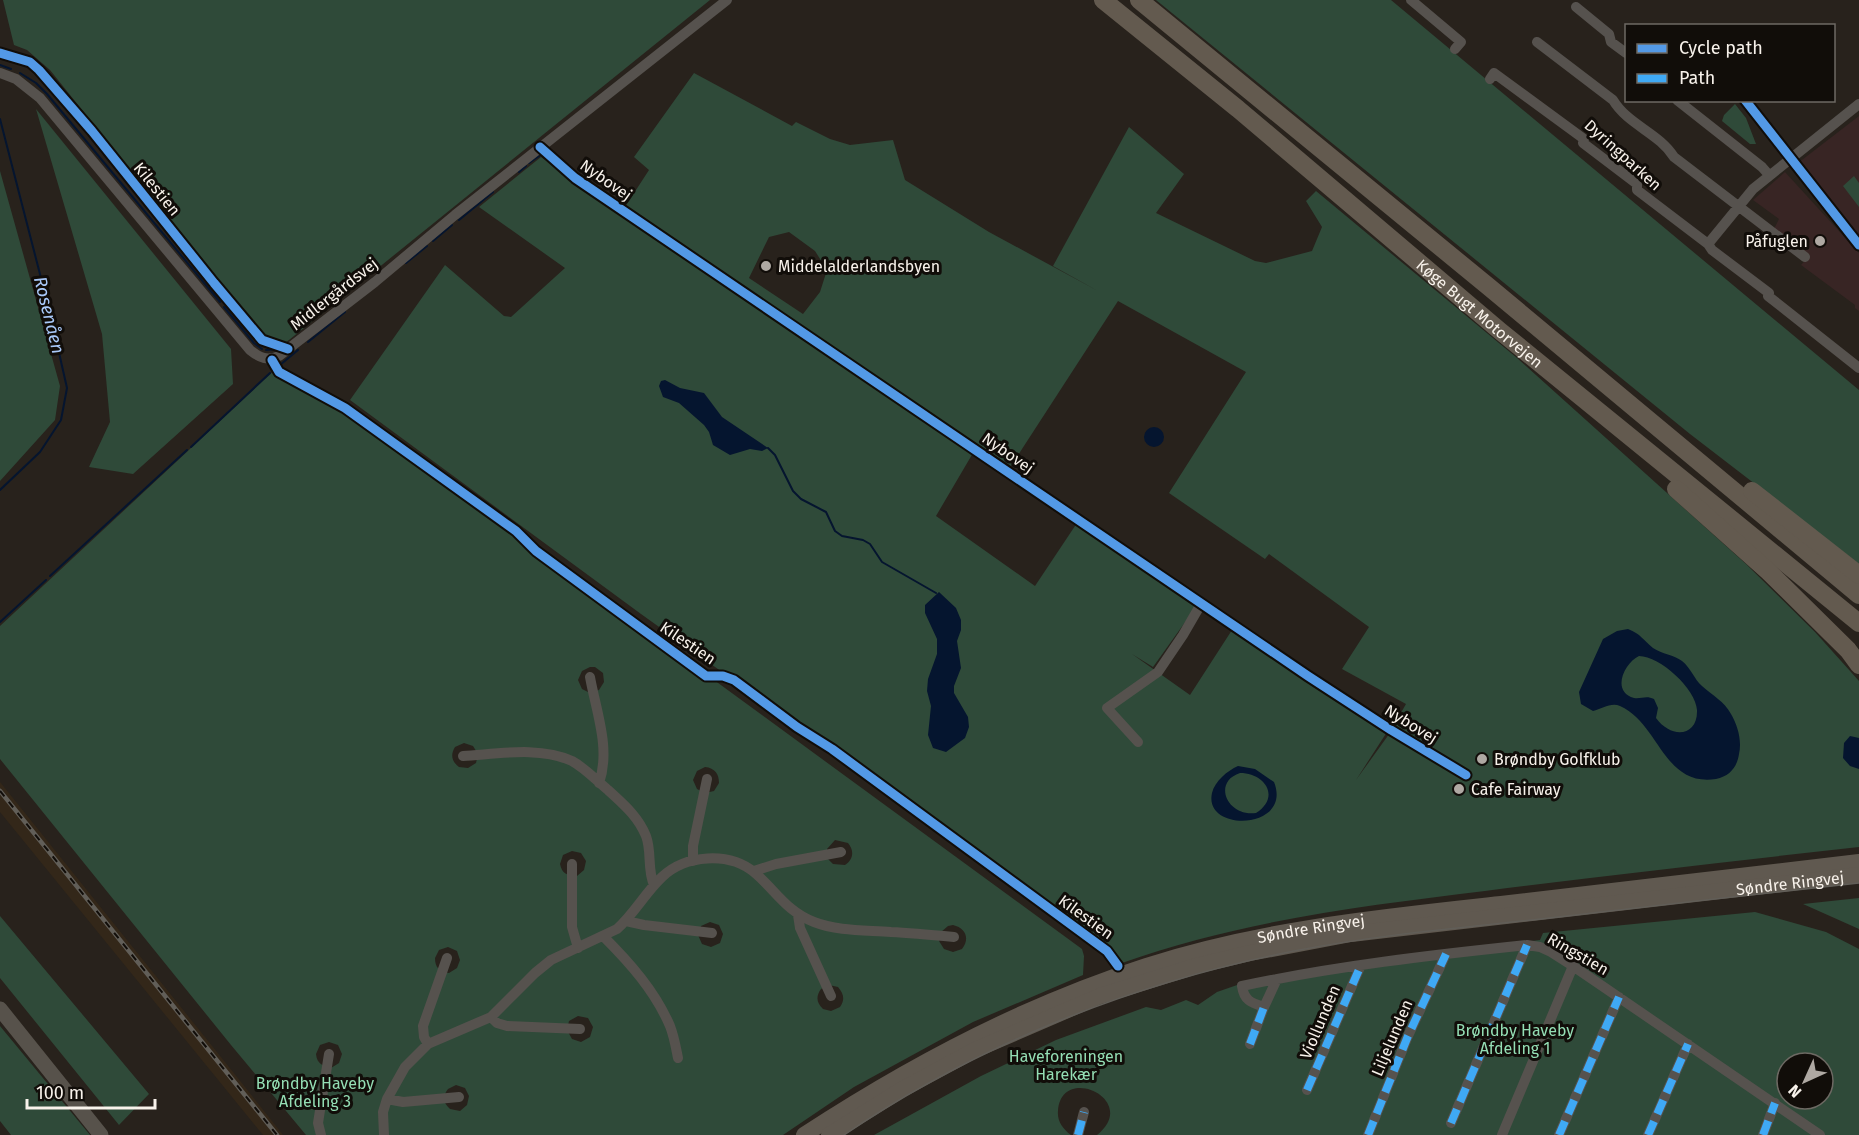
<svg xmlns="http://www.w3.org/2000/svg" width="1859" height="1135" font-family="'Fira Sans',sans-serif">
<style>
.built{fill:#332719}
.education{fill:#382524}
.green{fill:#2f4a39;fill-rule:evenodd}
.water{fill:#05152f;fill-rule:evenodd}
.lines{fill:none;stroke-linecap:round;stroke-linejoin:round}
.stream{stroke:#05152f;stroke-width:2}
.street{stroke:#56524e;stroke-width:10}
.secondary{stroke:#57524b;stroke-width:15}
.primary{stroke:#605950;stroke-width:16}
.highway{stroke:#635a4f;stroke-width:18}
.tram{stroke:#615e58;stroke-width:1.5}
.rail-casing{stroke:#615e58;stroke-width:4.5}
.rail{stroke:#110d09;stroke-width:2;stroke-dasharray:7;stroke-linecap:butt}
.quiet{stroke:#3fa9f5;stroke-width:8;stroke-dasharray:15 8;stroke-linecap:butt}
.cycleway-casing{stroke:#110d09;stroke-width:13}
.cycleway{stroke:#5399e6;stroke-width:9}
.poi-dot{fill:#afa9a3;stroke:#110d09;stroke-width:2}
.labels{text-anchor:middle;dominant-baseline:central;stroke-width:6;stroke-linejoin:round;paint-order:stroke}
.street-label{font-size:16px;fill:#f8f2eb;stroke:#110d09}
.poi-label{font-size:16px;fill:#f8f2eb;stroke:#110d09;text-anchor:start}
.park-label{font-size:16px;fill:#94deb4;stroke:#110d09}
.water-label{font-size:18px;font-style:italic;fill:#a9c9f9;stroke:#110d09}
</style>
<rect width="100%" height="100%" fill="#28221c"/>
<!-- built -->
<path class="built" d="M0 782 237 1077 283 1135H263L0 812Z"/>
<!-- education -->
<path class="education" d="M1859 116V239L1798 163Z
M1785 172 1859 253V311L1855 308V305L1801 265 1810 255 1774 229 1779 219 1753 200Z"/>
<!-- green -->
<path class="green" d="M3 0H710L284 344 255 335 232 297 50 70 27 50 14 45Z
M1156 0H1391L1859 390V564L1690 434Z
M694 73 792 126 796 122 830 139 850 145 893 140 905 180 989 232 1098 291 1053 266 1129 127 1184 174 1156 213 1255 261 1266 263 1312 251 1322 227 1306 201 1316 191 1517 358 1746 564 1815 632 1859 681V847C1734 861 1610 875 1485 891 1362 906 1239 921 1122 963L1112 951 641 614 350 400 445 265 504 316 511 317 565 268 479 207 541 157 621 213 649 170 634 157ZM789 232 815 251 827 270 820 292 803 314 749 278 769 237ZM1118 301 1246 372 1169 493 1265 559 1269 554 1369 627 1342 669 1406 704 1387 737 1356 780 1387 732 1232 630 1190 695 1132 654 1153 667 1198 604 1077 523 1035 586 936 516 973 453 886 384 1011 466Z
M1735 104 1746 118 1756 144H1750L1722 121 1724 115Z
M36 109 231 349 233 384 133 474 89 467 110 422 102 334Z
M0 171 60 386 55 420 0 481Z
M1854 176 1859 183V207L1843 186Z
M279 366 532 547 1082 949 1084 956 1083 975 973 1022 854 1087 783 1135H306L231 1045 0 759V626ZM590 667H595L603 673 604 682 599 690 590 693 582 689 578 680 582 671ZM464 743 473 746 478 754 476 763 468 768 459 767C452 762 450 755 455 747ZM705 767C715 768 719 774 719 783L714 791 705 793 697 789 693 780 697 771ZM835 840 848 843C854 850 854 859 845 865L833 864 827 858V849ZM572 851 581 853 586 861 584 870 577 876C567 875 562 874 560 864L563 855ZM710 922 719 925 723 934 720 943 711 947 702 944 698 935 701 926ZM953 925C966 928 970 939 962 949L953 952 944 949 939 941 941 932 948 926ZM448 947 457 951 460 960 457 968 449 973C439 972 435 967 435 958L439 950ZM829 985 838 987C844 994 845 1000 840 1007L831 1011 823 1009C816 1002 816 996 821 989ZM578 1016 588 1018 593 1027 590 1037 581 1042 572 1039 567 1030 569 1021ZM329 1042 338 1045 342 1054 339 1063 331 1068C323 1066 317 1064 316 1054L320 1045ZM456 1085 465 1088 469 1096 467 1105 460 1111 450 1109C443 1103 442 1097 448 1089Z
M1859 898V929L1803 904Z
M1755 912 1826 932 1859 949V1135H1097C1141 1100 1061 1063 1058 1111 1057 1121 1063 1129 1071 1135H874L981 1076 1056 1040 1146 1007 1161 1010 1186 1000 1198 1005 1217 992 1240 984 1356 963 1540 940 1543 933ZM1787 1063H1823V1099H1787Z
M0 916 149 1094 119 1125 0 978Z
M0 1026 90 1135H11L0 1121Z"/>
<!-- water -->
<path class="water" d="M665 380 680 388 704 393 722 417 768 448 762 451 750 449 730 455 713 445 709 432 704 425 679 403 663 397 659 386 661 381Z
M1144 437a10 10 0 1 1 20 0a10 10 0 1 1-20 0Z
M939 592 956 608 961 620V630L957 641 961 668 954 686V693L968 717 969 727 965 738 946 752 933 748 928 735 931 706 927 691 928 679 937 654V639L925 613V605Z
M1628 629C1641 634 1643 640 1653 648 1662 654 1674 655 1682 661 1691 668 1694 679 1702 686 1713 696 1724 701 1731 714 1738 726 1742 741 1739 754 1737 767 1730 776 1716 779 1663 787 1660 724 1620 706 1611 702 1602 709 1593 711L1581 704 1579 692 1603 639 1617 631ZM1639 656C1660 656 1696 689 1697 710 1698 737 1671 739 1656 718L1658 708 1654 699C1646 695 1642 699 1634 698 1611 692 1624 663 1639 656Z
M1850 736 1859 738V769L1850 766 1843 758 1844 743Z
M1238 766 1255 769 1274 782C1293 830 1203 833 1212 793 1215 781 1227 771 1238 766ZM1240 773C1265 773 1281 797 1256 813 1227 817 1212 782 1240 773Z"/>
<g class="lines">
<!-- stream -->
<path class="stream" d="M0 65 11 69
M20 73 36 83 47 94 220 302
M0 119 50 313 67 388 61 420 40 452 0 490
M529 163 539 156
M519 172 526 166
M459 220 493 192
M433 241 452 225
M406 263 427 246
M224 307 254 343 262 349
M308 342 345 312
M266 350 278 349
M280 365 298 350
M191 447 270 373
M768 448 775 455 793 491 801 499 826 512 835 531 842 536 863 540 870 544 882 562 936 593
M50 576 187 450
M0 622 46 580"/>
<!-- street -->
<path class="street" d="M1411 0 1461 42 1455 49
M1576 7 1609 34 1611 42 1626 53
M1537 42 1613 100C1628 125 1659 133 1674 157L1805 257
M0 73 16 79 40 98 250 350C260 358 267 361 279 356L375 282 455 215 727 0
M1490 79 1494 73 1584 139 1583 143 1637 184V190L1708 244 1712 250 1769 293 1768 296 1859 368
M1677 100 1762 167 1769 175
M540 147 575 178 1308 676 1391 730 1466 775
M1708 244 1753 189 1859 104
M590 677C596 711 611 749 599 783
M1138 742 1107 708 1158 672 1183 635 1201 604
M463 756C497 754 540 746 572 761 585 768 597 781 608 790 623 804 638 816 646 836 652 852 647 869 654 885
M693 861V846L707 779
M572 864V927L578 948
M754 871 776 864 841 852
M798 915 800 928 831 996
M626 921 644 925 712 933
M603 936C630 963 655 991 670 1026 674 1036 676 1048 678 1058
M1277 979 1264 1007C1252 1003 1244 1001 1242 986 1336 966 1431 955 1527 945L1540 947 1551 952 1573 966 1820 1135
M491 1017 497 1023 507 1026 580 1029
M428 1044 424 1037 423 1026 447 958
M1250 1044 1264 1007
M1307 1090 1361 965
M387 1099 403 1102 459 1097
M1451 1123 1527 945
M321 1135 318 1123 329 1054
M384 1135 383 1112 387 1099 405 1067 428 1044 491 1017 535 973 551 960 617 929C634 914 645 893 662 877 685 855 729 851 755 873 775 890 787 912 814 922 837 931 865 930 891 932 912 933 933 935 954 937
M1078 1135 1084 1112
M1368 1135 1408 1036 1446 954
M1502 1135 1573 966
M1559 1135 1619 997
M1648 1135 1688 1044
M1763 1135 1775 1103"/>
<!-- secondary -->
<path class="secondary" d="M0 1009 101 1135"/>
<!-- primary -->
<g class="primary">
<path id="s1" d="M804 1135C911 1065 1024 1005 1146 966 1261 929 1381 917 1501 904 1620 890 1740 876 1859 862"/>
<path id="s2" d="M829 1135 901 1090 975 1050 1100 996 1196 966 1250 953 1351 934 1859 875"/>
</g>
<!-- highway -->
<g class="highway">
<path id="s3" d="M1103 0 1238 109 1500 331 1859 623"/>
<path d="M1139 0 1489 287 1859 595"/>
<path d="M1676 489 1769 572 1848 650 1859 665"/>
<path d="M1752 491 1859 575"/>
</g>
<!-- tram -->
<path class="tram" d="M844 1135C978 1044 1136 982 1294 951 1381 934 1470 927 1558 917 1658 905 1759 894 1859 883"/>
<!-- rail casing -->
<g class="rail-casing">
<path id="rail" d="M0 791 277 1135"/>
</g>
<!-- rail -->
<use href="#rail" class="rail"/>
<!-- quiet -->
<path class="quiet" d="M1250 1044 1264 1007
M1307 1090 1361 965
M1451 1123 1527 945
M1078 1135 1084 1112
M1368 1135 1408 1036 1446 954
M1559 1135 1619 997
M1648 1135 1688 1044
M1763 1135 1775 1103"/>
<!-- cycleway casing -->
<g class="cycleway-casing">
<path id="cycleway" d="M0 53 30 62 39 70 92 131 214 283 262 340 288 349
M1745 100 1859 245
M540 147 575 178 1308 676 1391 730 1466 775
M272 360 279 372 345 408 516 531 536 551 706 676H723L734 680 797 727 832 749 1107 951 1118 966"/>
</g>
<!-- cycleway -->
<use href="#cycleway" class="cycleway"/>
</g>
<!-- markers -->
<g class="poi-dot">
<circle cx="1820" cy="241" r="6"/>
<circle cx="766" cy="266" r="6"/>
<circle cx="1482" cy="759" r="6"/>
<circle cx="1459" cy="789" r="6"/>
</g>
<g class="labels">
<!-- street labels -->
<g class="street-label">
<text transform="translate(1623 155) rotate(42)">Dyringparken</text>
<text transform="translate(606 180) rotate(35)">Nybovej</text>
<text transform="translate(157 189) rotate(51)">Kilestien</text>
<text transform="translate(334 294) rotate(-38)">Midlergårdsvej</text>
<text stroke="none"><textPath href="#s3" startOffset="490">Køge Bugt Motorvejen</textPath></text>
<text transform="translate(1008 453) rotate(35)">Nybovej</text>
<text transform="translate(688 643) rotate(34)">Kilestien</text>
<text transform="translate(1411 724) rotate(32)">Nybovej</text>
<text stroke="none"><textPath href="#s2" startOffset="1006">Søndre Ringvej</textPath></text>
<text transform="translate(1086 917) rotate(36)">Kilestien</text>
<text stroke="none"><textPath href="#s1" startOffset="552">Søndre Ringvej</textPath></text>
<text transform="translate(1578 954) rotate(30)">Ringstien</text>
<text transform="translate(1320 1022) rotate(-67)">Viollunden</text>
<text transform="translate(1392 1038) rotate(-67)">Liljelunden</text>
</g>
<!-- poi labels -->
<g class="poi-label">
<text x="1808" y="241" text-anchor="end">Påfuglen</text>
<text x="778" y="266">Middelalderlandsbyen</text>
<text x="1494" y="759">Brøndby Golfklub</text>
<text x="1471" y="789">Cafe Fairway</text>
</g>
<!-- park labels -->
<g class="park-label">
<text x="1515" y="1030">Brøndby Haveby<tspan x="1515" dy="18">Afdeling 1</tspan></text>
<text x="1066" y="1056">Haveforeningen<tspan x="1066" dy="18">Harekær</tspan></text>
<text x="315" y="1083">Brøndby Haveby<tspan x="315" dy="18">Afdeling 3</tspan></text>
</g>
<!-- water labels -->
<g class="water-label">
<text transform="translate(49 315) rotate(76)">Rosenåen</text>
</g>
</g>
<!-- legend -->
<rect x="1625" y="24" width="210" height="78" fill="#110d09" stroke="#6d6963" stroke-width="1.5"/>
<rect x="1637" y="44" width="30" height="9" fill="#5399e6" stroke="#6d6963" stroke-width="1.5"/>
<text x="1679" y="54" font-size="18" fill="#f8f2eb">Cycle path</text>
<rect x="1637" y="74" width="30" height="9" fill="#3fa9f5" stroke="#6d6963" stroke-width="1.5"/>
<text x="1679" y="84" font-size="18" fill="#f8f2eb">Path</text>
<!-- north arrow -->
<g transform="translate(1805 1081) rotate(225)"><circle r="28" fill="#110d09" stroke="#6d6963" stroke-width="1.5"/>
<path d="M0-4.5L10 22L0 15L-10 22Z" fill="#afa9a3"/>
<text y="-9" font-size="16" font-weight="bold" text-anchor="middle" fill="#f8f2eb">N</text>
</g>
<!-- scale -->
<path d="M27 1099v9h128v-9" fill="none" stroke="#f8f2eb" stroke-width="3"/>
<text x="36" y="1099" font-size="18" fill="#f8f2eb" stroke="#110d09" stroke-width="4.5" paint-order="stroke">100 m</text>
</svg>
